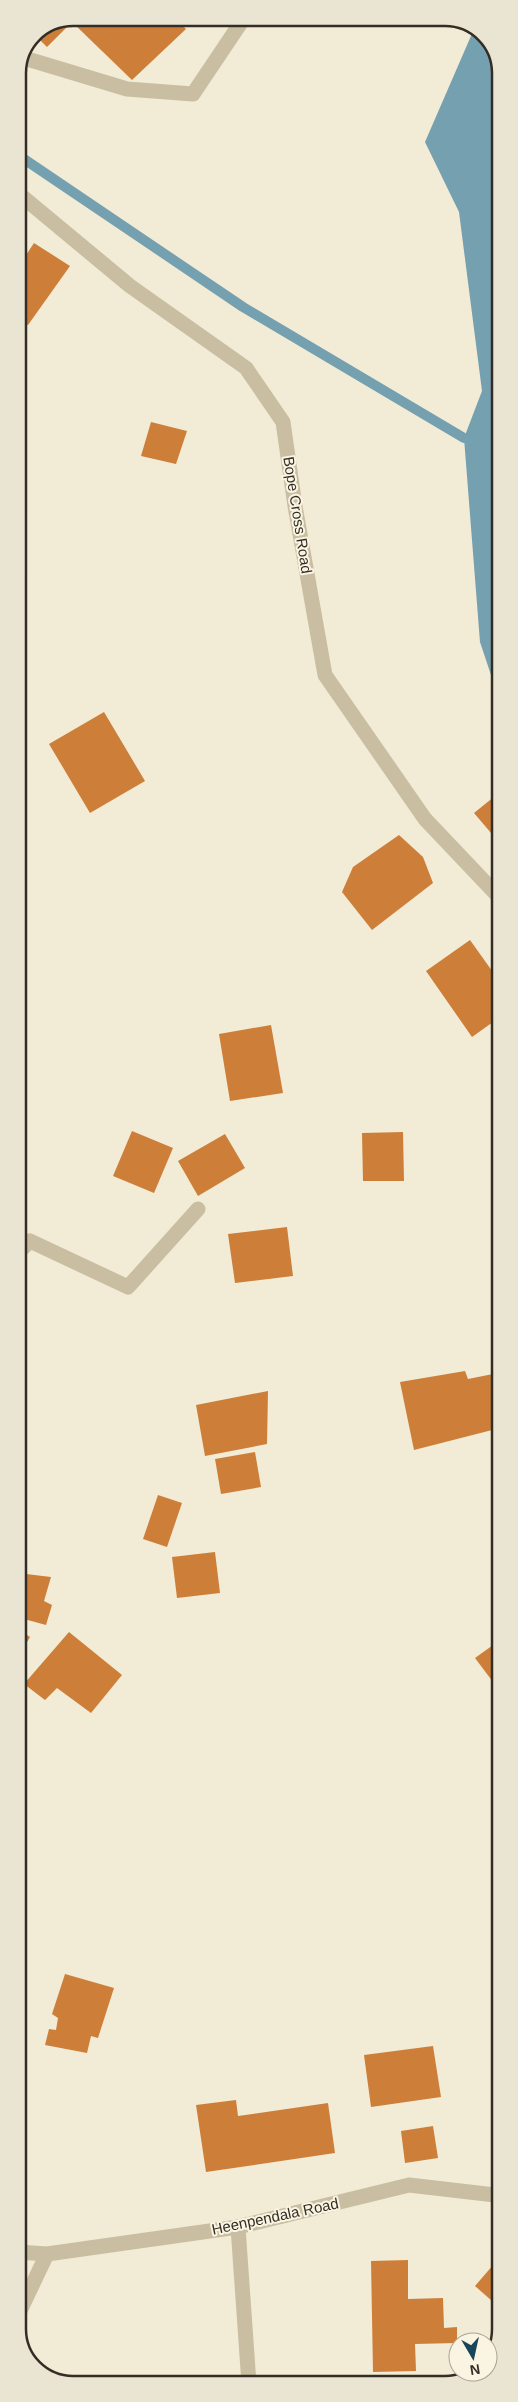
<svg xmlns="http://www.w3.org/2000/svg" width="518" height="2402" font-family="Helvetica,sans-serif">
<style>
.water{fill:#74a0b0}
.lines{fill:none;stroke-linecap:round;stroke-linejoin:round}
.stream{stroke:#74a0b0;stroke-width:10}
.building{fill:#cd7f39}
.minor{stroke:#cabea2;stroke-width:15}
.labels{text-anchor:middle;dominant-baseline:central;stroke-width:4;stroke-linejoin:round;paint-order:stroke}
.street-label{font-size:15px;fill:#342d25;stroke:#faf4e2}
.rim{fill:none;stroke:#342d25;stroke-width:2.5}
</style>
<rect width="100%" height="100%" fill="#f2ebd6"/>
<!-- water -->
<path class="water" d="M474 29 484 33 500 65V702L480 642 464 438 482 391 459 212 425 142Z"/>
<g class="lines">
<!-- stream -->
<path class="stream" d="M18 155 243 307 464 438"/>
</g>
<!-- building -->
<path class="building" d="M73 18H175L186 29 132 80 72 22 47 47 34 34Z
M34 243 70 266 28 325 18 320V267Z
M151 422 187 431 176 464 141 456Z
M104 712 145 781 90 813 49 744Z
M500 792V837L497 840 474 813Z
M399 835 423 857 433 883 372 930 342 892 353 867Z
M470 940 500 982V1017L472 1037 426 971Z
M271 1025 283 1093 230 1101 219 1034Z
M132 1131 173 1148 154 1193 113 1176Z
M403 1132 404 1181H363L362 1133Z
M225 1134 245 1168 198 1196 178 1161Z
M287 1227 293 1276 235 1283 228 1234Z
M465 1371 468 1379 493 1374 500 1413V1428L414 1450 400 1382Z
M268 1391 267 1444 205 1456 196 1405Z
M255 1452 261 1487 221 1494 215 1459Z
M158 1495 182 1503 167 1547 143 1539Z
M215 1552 220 1593 177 1598 172 1557Z
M18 1573 51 1577 44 1601 52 1605 46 1625 24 1619V1633L30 1637 18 1658Z
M69 1632 122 1675 91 1713 57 1688 45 1700 24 1684Z
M500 1640V1677L493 1682 475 1658Z
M497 1825H500V1862H499Z
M65 1974 114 1988 98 2038 91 2036 87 2053 45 2045 49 2029 56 2030 58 2018 52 2014Z
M433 2046 441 2097 371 2107 364 2055Z
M236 2100 238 2116 328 2103 335 2153 206 2172 196 2105Z
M433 2126 438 2158 405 2163 401 2131Z
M500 2257V2308L475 2286Z
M408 2260V2299L443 2298 444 2328 457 2327V2343L415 2344 416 2371 373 2372 371 2261Z"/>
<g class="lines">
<!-- minor -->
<path class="minor" d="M24 58 127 89 193 94 244 18
M18 193 130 286 246 368 283 422 295 506 325 675 425 819 500 898
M18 1253 30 1241 128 1287 198 1209
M238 2227 249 2384
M18 2252 47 2254 238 2227 409 2185 495 2195 500 2198
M18 2315 47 2254"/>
</g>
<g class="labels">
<!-- street labels -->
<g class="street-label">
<text transform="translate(298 515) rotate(81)">Bope Cross Road</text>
<text transform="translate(275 2216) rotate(-12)">Heenpendala Road</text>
</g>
</g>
<!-- crop -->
<path d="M0 0H518V2402H0ZM73 26H445A47 47 0 0 1 492 73V2329A47 47 0 0 1 445 2376H73A47 47 0 0 1 26 2329V73A47 47 0 0 1 73 26Z" fill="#eae4d3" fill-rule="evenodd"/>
<path class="rim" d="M73 26H445A47 47 0 0 1 492 73V2329A47 47 0 0 1 445 2376H73A47 47 0 0 1 26 2329V73A47 47 0 0 1 73 26Z"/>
<!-- north arrow -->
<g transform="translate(473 2357) rotate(171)"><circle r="24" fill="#faf4e2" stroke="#aba496"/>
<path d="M0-4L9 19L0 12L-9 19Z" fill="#184558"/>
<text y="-8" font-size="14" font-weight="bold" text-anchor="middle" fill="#342d25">N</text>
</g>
</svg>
